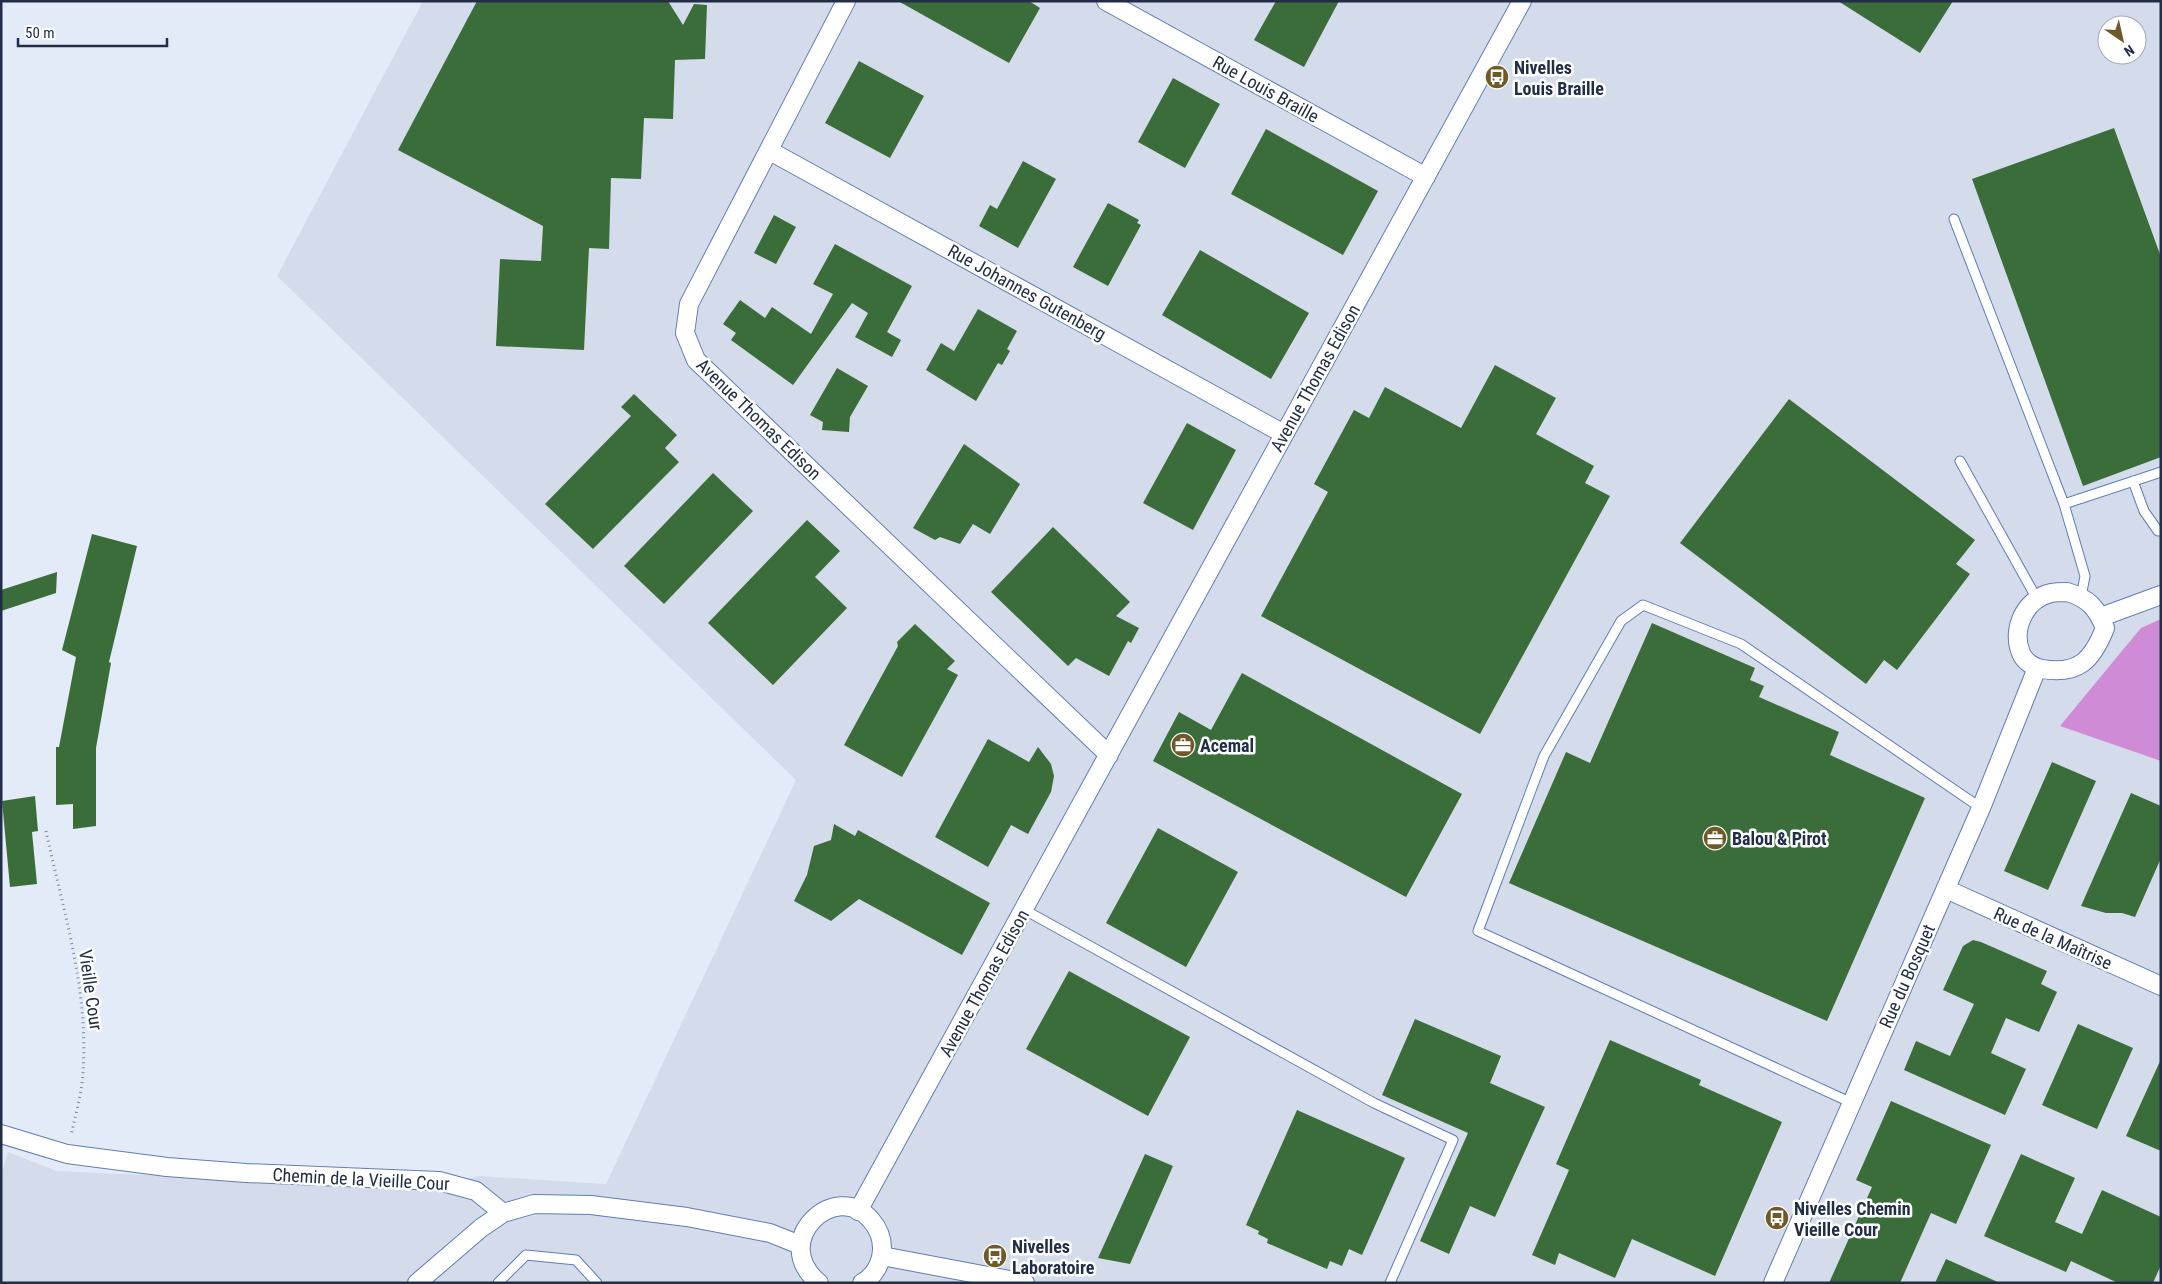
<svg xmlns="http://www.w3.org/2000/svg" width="2162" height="1284" font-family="'Roboto Condensed',sans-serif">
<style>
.built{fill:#d4dbea;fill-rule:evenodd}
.forest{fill:#cf8bd5}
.building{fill:#3b6d3a}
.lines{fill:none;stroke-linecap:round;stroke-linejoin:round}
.lane-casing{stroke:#607db8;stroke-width:11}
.street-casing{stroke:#607db8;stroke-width:20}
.path{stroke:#7d869a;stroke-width:3;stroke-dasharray:1 4;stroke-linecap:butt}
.lane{stroke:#fff;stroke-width:9}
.street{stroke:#fff;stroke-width:18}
.labels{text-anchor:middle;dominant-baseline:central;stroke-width:5;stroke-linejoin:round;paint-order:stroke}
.poi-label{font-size:18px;font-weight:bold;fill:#222e47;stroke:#fff;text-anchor:start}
.street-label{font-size:18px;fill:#222e47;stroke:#fff}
</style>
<rect width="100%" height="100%" fill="#e4ebf8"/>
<!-- built -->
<path class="built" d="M423 1H2161V1283H1V1175L8 1152 57 1171 436 1188 480 1176 606 1184 796 780 277 276ZM2107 25H2137V55H2107Z"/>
<!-- forest -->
<path class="forest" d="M2161 619V761L2060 726 2141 628Z"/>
<!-- building -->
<path class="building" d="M477 1H668L683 25 694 4 707 5 705 59 675 60 673 119 644 118 641 179 611 178 609 249 589 248 584 350 496 346 500 259 541 261 543 226 398 150Z
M898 1H1029L1040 8 1009 63Z
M1276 1H1339L1304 67 1254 40Z
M1838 1H1953L1920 53Z
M859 61 924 96 890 158 825 123Z
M1173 78 1220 104 1185 168 1138 142Z
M2114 128 2161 257V457L2083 486 1972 179Z
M1266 129 1378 191 1343 255 1231 194Z
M1023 161 1056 179 1018 248 979 226 990 205 997 209Z
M1108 203 1139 220 1137 223 1141 225 1108 286 1073 267Z
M774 215 796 227 776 264 754 253Z
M835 244 912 286 887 332 901 340 892 357 855 337 868 313 852 303 793 385 731 340 736 333 723 324 740 300 765 318 772 307 811 334 833 294 813 284Z
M1200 250 1309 313 1271 379 1162 315Z
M978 309 1017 331 1007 349 1010 351 1002 365 998 363 976 401 926 370 941 343 954 351Z
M1495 365 1556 398 1536 434 1594 466 1585 483 1610 496 1480 734 1261 616 1328 492 1314 484 1354 410 1369 418 1385 387 1461 428Z
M837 368 868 386 850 417 849 432 822 430 823 422 810 415Z
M634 394 677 435 665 448 679 462 593 549 545 504 631 416 621 407Z
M1789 399 1975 540 1956 564 1970 574 1897 670 1884 660 1866 684 1680 543Z
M1187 423 1236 450 1193 530 1143 503Z
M964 444 1020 484 990 534 973 524 960 544 940 537 935 540 913 528Z
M713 473 753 511 664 604 624 566Z
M807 520 840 551 815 577 847 608 773 685 708 623Z
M1053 527 1130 602 1116 616 1139 628 1131 643 1128 641 1109 676 1076 658 1068 666 991 592Z
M92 534 137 546 109 662 111 663 96 748V826L73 829V804L56 805V747H59L76 657 62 650Z
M57 572 56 593 1 611V590Z
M1652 623 1755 668 1750 680 1764 686 1759 697 1839 732 1830 755 1925 798 1827 1021 1509 883 1566 752 1590 763Z
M915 624 955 661 947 669 958 675 902 777 844 745 898 646 897 642Z
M1242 673 1462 794 1406 897 1153 761 1179 712 1211 730Z
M988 739 1029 762 1038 747 1051 764 1054 776 1051 792 1028 834 1011 825 988 867 935 837Z
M2052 762 2096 781 2048 890 2004 871Z
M2131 793 2161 806V858L2135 917 2122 913H2106L2081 906Z
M35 796 38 831 32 832 37 884 10 887 2 801Z
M834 824 855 836 858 830 990 903 962 955 859 899 831 921 794 901 807 875 814 846 831 840Z
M1158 828 1238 872 1186 967 1106 923Z
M1973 940 1981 942 2047 971 2041 984 2057 992 2039 1032 2006 1018 1991 1053 2026 1069 2005 1115 1904 1070 1916 1041 1950 1056 1974 1004 1943 990 1963 946Z
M1069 971 1190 1037 1148 1116 1026 1049Z
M1415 1019 1501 1056 1490 1083 1545 1107 1495 1217 1470 1206 1449 1254 1420 1241 1468 1133 1382 1095Z
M2078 1024 2133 1048 2097 1129 2042 1105Z
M1610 1040 1701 1080 1699 1085 1782 1122 1715 1276 1632 1239 1615 1278 1559 1253 1555 1265 1532 1255 1569 1170 1556 1164Z
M2161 1059V1151L2126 1136Z
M1891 1101 1991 1145 1956 1224 1931 1213 1900 1283H1829L1872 1187 1856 1180Z
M1297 1110 1405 1158 1362 1255 1349 1249 1342 1266 1330 1261 1327 1269 1267 1243 1268 1239 1258 1234 1259 1231 1246 1225Z
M1145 1154 1173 1166 1130 1264 1098 1258Z
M2021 1154 2075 1178 2055 1222 2082 1234 2102 1190 2161 1217V1265L2153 1283H2118L2071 1261 2066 1272 1984 1236Z
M1946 1259 2000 1283H1935Z"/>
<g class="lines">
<!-- lane casing -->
<g class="lane-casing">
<path id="lane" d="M1954 219 2064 504 2085 576 2081 597
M1960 461 2037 599
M2133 481 2144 511 2158 531H2161
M2064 504 2161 472
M1032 914 1374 1103 1453 1140 1390 1283
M1852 1103 1478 931 1544 756 1621 621 1643 605 1741 644 1981 808
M498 1283 526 1255 576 1260 597 1283"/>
</g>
<!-- street casing -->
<g class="street-casing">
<path id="street" d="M846 1 689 304 685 333 696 360 1109 755
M1106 1 1426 177
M770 151 1284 434
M2067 592C2088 598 2097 608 2105 628 2092 661 2078 675 2042 669 2034 668 2024 661 2021 653 2011 629 2025 599 2051 593 2056 592 2062 592 2067 592Z
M2101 617 2161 595
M1946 889 2161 986
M1 1134 67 1154 167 1167 246 1173 439 1181 476 1191 503 1213 534 1204 591 1205 687 1217 770 1233 800 1245
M858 1211 1522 1
M882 1256 1025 1283
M417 1283 481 1228 503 1213
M819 1283C768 1241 836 1178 871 1220 878 1228 882 1237 882 1248 882 1262 875 1276 862 1283
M1773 1283 1981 808 2037 668"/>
</g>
<!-- path -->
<path class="path" d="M46 831C63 910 89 991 83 1072 82 1094 75 1116 71 1136"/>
<!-- lane -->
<use href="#lane" class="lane"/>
<!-- street -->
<use href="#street" class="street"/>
</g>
<!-- icons -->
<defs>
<g id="bus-disc" transform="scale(1.25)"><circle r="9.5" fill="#705929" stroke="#fff"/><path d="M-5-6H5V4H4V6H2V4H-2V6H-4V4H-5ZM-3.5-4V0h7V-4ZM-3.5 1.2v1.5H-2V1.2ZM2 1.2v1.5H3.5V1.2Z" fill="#fff"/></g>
<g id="office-disc" transform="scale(1.25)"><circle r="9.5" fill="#705929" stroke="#fff"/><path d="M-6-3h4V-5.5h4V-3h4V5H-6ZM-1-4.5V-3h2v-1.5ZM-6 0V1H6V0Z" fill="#fff"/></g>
</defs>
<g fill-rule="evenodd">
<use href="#bus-disc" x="1497" y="77"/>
<use href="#office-disc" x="1183" y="745"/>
<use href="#office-disc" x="1715" y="838"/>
<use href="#bus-disc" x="1777" y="1218"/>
<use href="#bus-disc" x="995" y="1256"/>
</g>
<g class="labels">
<!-- poi labels -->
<g class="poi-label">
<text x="1514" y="67">Nivelles<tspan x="1514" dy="21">Louis Braille</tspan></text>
<text x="1200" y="745">Acemal</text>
<text x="1732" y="838">Balou &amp; Pirot</text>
<text x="1794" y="1208">Nivelles Chemin<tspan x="1794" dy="21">Vieille Cour</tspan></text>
<text x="1012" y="1246">Nivelles<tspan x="1012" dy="21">Laboratoire</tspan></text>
</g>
<!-- street labels -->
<g class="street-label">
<text transform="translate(1266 89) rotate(29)">Rue Louis Braille</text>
<text transform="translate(1027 292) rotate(29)">Rue Johannes Gutenberg</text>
<text transform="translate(1315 378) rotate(-61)">Avenue Thomas Edison</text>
<text transform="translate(759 419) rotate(44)">Avenue Thomas Edison</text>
<text transform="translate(2053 938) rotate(24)">Rue de la Maîtrise</text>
<text transform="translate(1907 976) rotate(-66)">Rue du Bosquet</text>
<text transform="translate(984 983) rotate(-61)">Avenue Thomas Edison</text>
<text transform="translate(91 990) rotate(82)">Vieille Cour</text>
<text transform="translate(361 1179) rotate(3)">Chemin de la Vieille Cour</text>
</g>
</g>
<!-- border -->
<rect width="2162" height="1284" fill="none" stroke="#222e47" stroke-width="5"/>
<!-- north arrow -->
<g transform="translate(2122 40) rotate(146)"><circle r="24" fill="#ffffff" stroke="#a7abb5"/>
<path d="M0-4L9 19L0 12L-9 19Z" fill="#705929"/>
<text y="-8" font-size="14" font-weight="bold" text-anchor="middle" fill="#222e47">N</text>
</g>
<!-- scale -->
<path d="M18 38v8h149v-8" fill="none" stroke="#222e47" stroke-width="2.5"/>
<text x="25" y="38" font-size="15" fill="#222e47" stroke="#ffffff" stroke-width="4" paint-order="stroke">50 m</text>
</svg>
